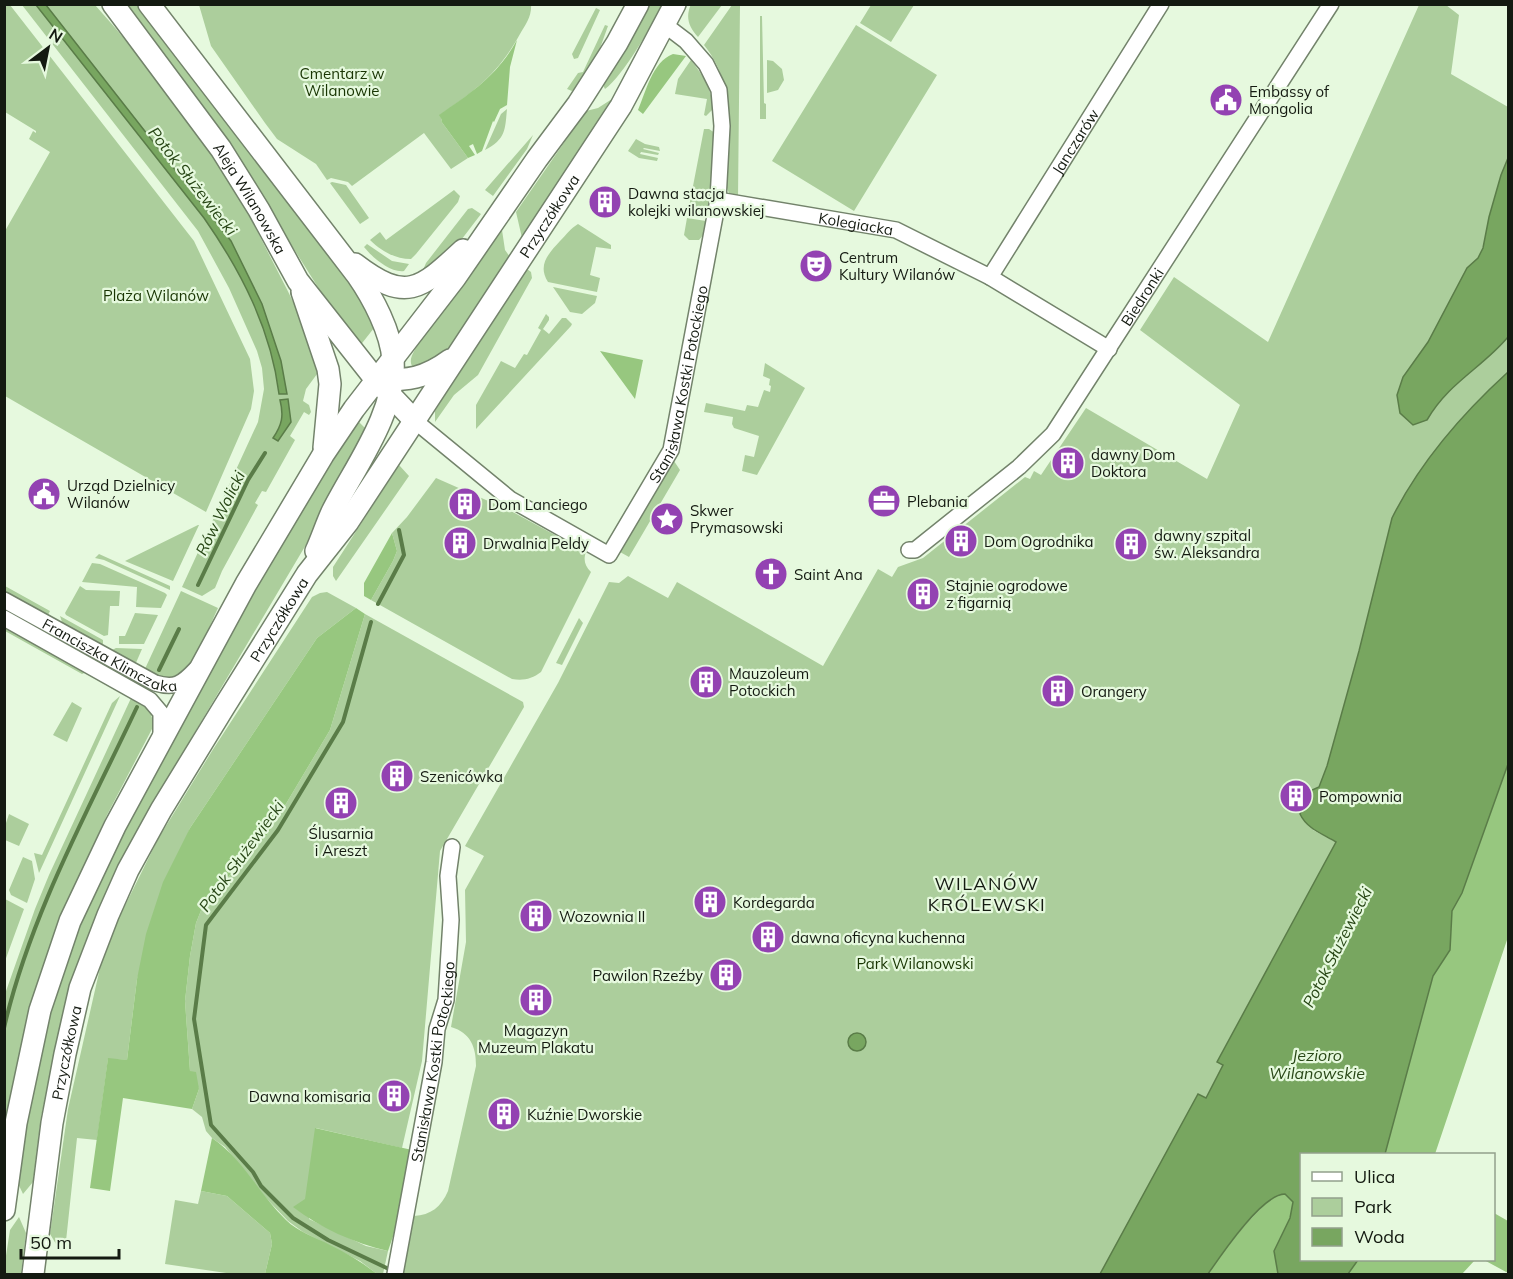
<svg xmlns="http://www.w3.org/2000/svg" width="1513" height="1279" font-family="Mulish,sans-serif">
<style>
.green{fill:#acce9c}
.forest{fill:#97c77f}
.water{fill:#78a660;stroke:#5a7c48;stroke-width:1.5}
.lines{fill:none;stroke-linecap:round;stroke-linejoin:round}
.stream{stroke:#5a7c48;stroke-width:4}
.street-casing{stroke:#73836b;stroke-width:18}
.secondary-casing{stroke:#73836b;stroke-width:24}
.street{stroke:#fff;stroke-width:15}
.secondary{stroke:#fff;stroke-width:21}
.labels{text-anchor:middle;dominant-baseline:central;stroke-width:4.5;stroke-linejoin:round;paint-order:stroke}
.park-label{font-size:15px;fill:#183502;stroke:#e6f9de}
.poi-label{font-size:15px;fill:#141a11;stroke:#e6f9de;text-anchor:start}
.street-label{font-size:15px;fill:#141a11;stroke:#e6f9de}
.water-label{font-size:16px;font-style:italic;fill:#284716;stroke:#e6f9de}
.quarter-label{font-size:18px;letter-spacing:1.5px;fill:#141a11;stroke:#e6f9de}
</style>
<rect width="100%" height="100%" fill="#e6f9de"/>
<!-- green -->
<path class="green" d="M5 4 10 5 194 241 250 359 254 391 251 409 206 512 5 396V231L50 152 29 139 33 131 36 133V131L5 112Z
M531 4C532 16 526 24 520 34 498 74 476 90 440 115L442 120 441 121 468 158 451 169 424 133 352 186 348 182 331 178 327 180 316 164 277 139 265 123 211 46 199 5Z
M691 4 722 5 698 37C689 27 685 18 691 4Z
M22 5H95C139 54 180 108 218 162 240 195 257 231 275 266 292 299 310 334 320 370L306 389 303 401 309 405 311 412 309 415 304 412 290 436 295 440 266 492 262 491 255 503 258 505 222 571 215 588 202 596 182 587 258 422 264 389 262 368 257 351 229 288 198 231Z
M122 5H141L357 286 374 328 359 347 338 319 239 162Z
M649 5H661C652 26 623 76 605 89L603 85Z
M732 5H740L738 197 729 193C723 182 728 164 729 152 732 114 729 76 704 45Z
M871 5V4L914 5 891 42 860 23Z
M1419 5H1446L1459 15 1451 74 1508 107V372C1463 413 1420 462 1392 518L1359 651 1327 766 1319 787 1313 830 1336 842 1217 1062 1223 1065 1206 1098 1198 1095 1100 1274H403L414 1216C431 1215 441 1207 448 1191L476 1066C476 1047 471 1033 451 1027L466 942 465 890 484 856 465 846 558 683 609 582 619 583 628 576 668 598 677 582 823 666 878 569 892 577 898 567 923 558 1025 477 1030 479 1034 471 1041 475 1086 408 1207 479 1240 405 1140 330 1174 277 1268 342Z
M596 8 600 10 578 58 574 59 572 54Z
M760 16H762L764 103 766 104V119H760Z
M605 25 608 26 599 51 577 87 572 91 567 89 578 73 583 72Z
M856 25 937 75 854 211 772 161Z
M691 60C702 74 713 91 713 109L706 116 704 115 707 99 675 94 678 79Z
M767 60 773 61 782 69 784 80 778 90 767 93Z
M612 99 522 238 516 212 586 111 598 108Z
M507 109C505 130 506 139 485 150L501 114Z
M704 129H709L715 133 712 182 707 215 688 212Z
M533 135 527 149 493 196 485 190Z
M636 139 645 144 659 147 660 151 644 148 643 149 659 153 658 155 641 152 640 154 658 158 657 161 639 158 628 151Z
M332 182 346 185 369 218 360 224 330 183Z
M454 190 460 196 458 202 416 254 411 259C395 259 381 251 370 240L380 232 386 240Z
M472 208 481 214 455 248 420 277 426 263 468 209Z
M687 218 706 221 704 234 699 240H689L684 235Z
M578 224 611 245V249L596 247 590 275 600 278 597 292 548 282C537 265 549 253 560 241 566 235 571 228 578 224Z
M502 230 505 250 510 257 452 345 430 362 420 366H412C408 359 415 350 418 344Z
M367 244 392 261 409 264 404 271C390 273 372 257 364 247Z
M527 269 531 272 532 278 478 375 454 395 435 422V411L438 406Z
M553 287 597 296 595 303 582 314 570 312Z
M546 314 549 317V320L543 329 549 334 562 318H566L572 324 571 326 476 429V405L501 361 515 368 524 354 527 355 541 330 538 328Z
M765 363 805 388 757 475 742 471 745 455 754 457 759 436 734 428 732 424 733 417 704 412 706 403 745 411 747 405 758 407 764 390 770 392 771 386 769 385 770 379 763 376Z
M358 421 368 431 362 444 307 543 153 803 100 905 85 943 65 1007 41 1117 33 1182 23 1194 16 1179 43 1029 93 887 267 567Z
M674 461 680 470 629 557 620 552Z
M399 465 409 476 336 581 333 576V567Z
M436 478 511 511 586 552C583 560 585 566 591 572L541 672C532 679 523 681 512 679L371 600 393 561 397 551 392 533 407 517Z
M198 525H199L173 581 125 561Z
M99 554 170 586V590L104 560 95 558Z
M92 563 100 564 165 593 167 595 161 608 136 607 137 587 82 582Z
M5 586 50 611 47 617 5 593Z
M80 586 86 590 120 591 119 606H110L108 635 104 636 66 615 65 613Z
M181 591 218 608C208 628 190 685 162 679 156 678 149 673 144 671Z
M327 592 356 608 317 638 190 828 137 979 127 1060 108 1059 97 1140 77 1138 66 1241 61 1244H56L50 1234 68 1109 105 946 158 839 212 751 312 597 320 593Z
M135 613 158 615 144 644H119V636H125Z
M365 614 523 702 524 707 440 851 422 1061 402 1148 316 1128 309 1219 366 1246 388 1251 383 1274H377L360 1261 303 1232 288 1221 265 1197 225 1147 212 1138 206 1131 202 1117 192 1109 199 1089 190 1071 185 1001 190 956 196 923 204 903 268 834 330 730Z
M60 616 103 640V647L63 625Z
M579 618 583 623 562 665 556 663Z
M4 625 89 671 82 674 5 631Z
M116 648 142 649 135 665 110 651Z
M120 696 39 873 34 853 42 855 112 703Z
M132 696C146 702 155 713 152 729L107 815 67 903 33 999 15 1074 5 1135V994L35 909 49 875Z
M72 702 82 708 67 742 53 735Z
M9 814 29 824 19 846 5 840V826Z
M23 857 32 861 35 879 27 903 11 895 9 890Z
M5 899 24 909 5 961Z
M201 1191 227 1196 270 1233 272 1244 265 1274H233L165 1264 175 1200 198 1204Z
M19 1217 26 1233 21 1274H5V1262L10 1230Z"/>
<!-- forest -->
<path class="forest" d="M517 40 510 67 507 105 500 109 494 122 493 121 482 151 477 154 473 144 469 146 475 155 468 158 441 121 442 120 439 115C472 92 497 76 517 40Z
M673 54 686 56 643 114 638 110C646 92 652 62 673 54Z
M600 351 643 360 635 399Z
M392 533 397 551 393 561 371 600 364 596V583Z
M356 608 365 614 330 730 268 834 204 903 196 923 190 956 185 1001 190 1071 196 1072 199 1089 192 1109 123 1098 110 1191 90 1188 108 1058 127 1060 137 979 146 934 163 882 190 828 317 638Z
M1508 764V937L1435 1154H1385L1433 976 1450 950 1452 911 1462 893Z
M315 1128 412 1150 401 1213 388 1251C354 1243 320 1228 293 1207L305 1199Z
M212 1138C243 1159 259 1194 286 1220 298 1232 315 1237 330 1245 347 1253 363 1263 377 1274H265L272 1244 270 1233 227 1196 201 1191Z
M1277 1194H1285L1293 1202 1290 1218 1274 1251 1278 1274H1208C1228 1245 1249 1217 1277 1194Z
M1494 1213 1508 1221V1273L1484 1260H1494Z
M1358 1260H1475L1462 1274H1348Z"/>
<!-- water -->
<path class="water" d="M36 5H46L231 241 262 304 281 361 287 394H279C271 329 241 271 204 218Z
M1508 158V337C1482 368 1449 382 1427 420L1413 425 1400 413 1397 395 1403 377 1428 342 1467 268 1478 258 1483 248 1489 217 1501 175Z
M1508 372V764L1462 893 1452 911 1450 950 1433 976 1385 1154H1302V1260H1358L1348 1274H1278L1274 1251 1290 1218 1293 1202 1285 1194C1262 1194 1221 1255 1208 1274H1100L1198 1094 1206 1098 1223 1065 1217 1062 1336 842C1323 834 1307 829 1300 814L1312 790 1319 787 1327 766 1359 651 1392 518C1420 462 1463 413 1508 372Z
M288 399 291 422 278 441 273 438C282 425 284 416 280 400Z
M848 1042a9 9 0 1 1 18 0a9 9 0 1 1-18 0Z"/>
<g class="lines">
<!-- stream -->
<path class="stream" d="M198 585 248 480 265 453
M378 604 404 555 399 530
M371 622 343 722 278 830 206 925 194 1019 211 1125 253 1172 261 1186 293 1218 328 1240 393 1271
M159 670 179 629
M4 1028C30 915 88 811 137 707"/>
<!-- street casing -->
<g class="street-casing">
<g id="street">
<path id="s1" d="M718 200 896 230 990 277 1109 349"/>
<path id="s2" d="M990 277 1161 4"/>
<path id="s3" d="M415 421 510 499 609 555 671 450 718 200 722 126 719 90 706 64 686 41 665 25"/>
<path id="s4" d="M909 550H915L1019 467 1053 434 1331 4"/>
<path id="s5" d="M4 600 155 683C175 689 182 684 196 669"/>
<path d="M4 618 150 700 161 713V736"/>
<path id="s6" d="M395 1274 434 1062 437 1029 446 1000 451 920 448 876 452 847"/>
</g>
</g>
<!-- secondary casing -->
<g class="secondary-casing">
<g id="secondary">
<path id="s7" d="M113 4 221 149 259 210 298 281 376 380 415 421"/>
<path d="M149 4 357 275C373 298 391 332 393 360 397 412 354 468 332 512 326 525 322 538 316 551"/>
<path d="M355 264C406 303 420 290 463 250"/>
<path d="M302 292 328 369 330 384 324 448"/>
<path d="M378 380C409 380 424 379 450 360"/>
<path d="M4 1210 16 1123 40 1010 70 921 115 826 246 584 323 455 354 409 455 278 537 159 578 104 617 43 638 4"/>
<path id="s8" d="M33 1274 52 1123 65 1054 80 988 108 915 128 870 161 810 224 707 307 574 348 522 621 106 675 4"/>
</g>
</g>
<!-- street -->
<use href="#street" class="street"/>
<!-- secondary -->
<use href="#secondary" class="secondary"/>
</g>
<!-- icons -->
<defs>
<g id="civic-disc" transform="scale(1.725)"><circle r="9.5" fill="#9342b2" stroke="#e6f9de"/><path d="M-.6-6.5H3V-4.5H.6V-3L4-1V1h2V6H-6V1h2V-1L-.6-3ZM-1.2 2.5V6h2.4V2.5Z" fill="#fff"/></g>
<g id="building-disc" transform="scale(1.725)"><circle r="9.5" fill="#9342b2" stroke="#e6f9de"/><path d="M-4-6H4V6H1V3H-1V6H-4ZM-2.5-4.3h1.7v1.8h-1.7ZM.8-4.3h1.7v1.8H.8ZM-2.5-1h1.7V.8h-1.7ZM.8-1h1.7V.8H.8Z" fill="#fff"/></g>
<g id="theatre-disc" transform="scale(1.725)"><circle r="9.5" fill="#9342b2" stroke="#e6f9de"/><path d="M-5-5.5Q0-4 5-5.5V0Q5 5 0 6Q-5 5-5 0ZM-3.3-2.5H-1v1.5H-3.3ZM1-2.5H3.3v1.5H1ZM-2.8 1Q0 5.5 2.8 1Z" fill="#fff"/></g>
<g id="office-disc" transform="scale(1.725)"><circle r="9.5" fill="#9342b2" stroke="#e6f9de"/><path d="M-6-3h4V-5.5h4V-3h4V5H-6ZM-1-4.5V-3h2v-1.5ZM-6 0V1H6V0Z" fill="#fff"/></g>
<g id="sight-disc" transform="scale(1.725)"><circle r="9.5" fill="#9342b2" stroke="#e6f9de"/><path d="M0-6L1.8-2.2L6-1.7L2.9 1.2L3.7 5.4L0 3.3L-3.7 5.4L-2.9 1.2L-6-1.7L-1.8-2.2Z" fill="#fff"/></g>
<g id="church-disc" transform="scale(1.725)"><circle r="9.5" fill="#9342b2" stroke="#e6f9de"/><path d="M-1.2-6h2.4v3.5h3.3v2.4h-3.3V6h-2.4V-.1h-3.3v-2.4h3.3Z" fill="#fff"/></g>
</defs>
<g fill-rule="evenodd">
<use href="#civic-disc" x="1226" y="100"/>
<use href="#building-disc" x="605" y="202"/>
<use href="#theatre-disc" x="816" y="266"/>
<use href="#building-disc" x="1068" y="463"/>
<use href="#civic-disc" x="44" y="494"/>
<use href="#office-disc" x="884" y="501"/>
<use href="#building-disc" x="465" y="504"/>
<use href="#sight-disc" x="667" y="519"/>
<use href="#building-disc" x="961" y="541"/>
<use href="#building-disc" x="460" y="543"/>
<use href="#building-disc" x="1131" y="544"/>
<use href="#church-disc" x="771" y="574"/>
<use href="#building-disc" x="923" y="594"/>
<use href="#building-disc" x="706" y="682"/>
<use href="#building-disc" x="1058" y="691"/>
<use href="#building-disc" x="397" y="776"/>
<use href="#building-disc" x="1296" y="796"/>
<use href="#building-disc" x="341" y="803"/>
<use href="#building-disc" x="710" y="902"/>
<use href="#building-disc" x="536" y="916"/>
<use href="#building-disc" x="768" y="937"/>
<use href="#building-disc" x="726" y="975"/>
<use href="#building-disc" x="536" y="1000"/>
<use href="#building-disc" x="394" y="1096"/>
<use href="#building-disc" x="504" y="1114"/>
</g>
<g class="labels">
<!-- park labels -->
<g class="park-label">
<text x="342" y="73">Cmentarz w<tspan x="342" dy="17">Wilanowie</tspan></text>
<text x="156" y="295">Plaża Wilanów</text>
<text x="915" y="963">Park Wilanowski</text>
</g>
<!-- poi labels -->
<g class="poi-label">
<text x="1249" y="91">Embassy of<tspan x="1249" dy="17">Mongolia</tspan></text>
<text x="628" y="193">Dawna stacja<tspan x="628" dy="17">kolejki wilanowskiej</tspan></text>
<text x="839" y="257">Centrum<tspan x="839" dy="17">Kultury Wilanów</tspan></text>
<text x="1091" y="454">dawny Dom<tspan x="1091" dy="17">Doktora</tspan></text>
<text x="67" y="485">Urząd Dzielnicy<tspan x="67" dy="17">Wilanów</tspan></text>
<text x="907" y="501">Plebania</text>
<text x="488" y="504">Dom Lanciego</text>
<text x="690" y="510">Skwer<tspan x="690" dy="17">Prymasowski</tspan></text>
<text x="1154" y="535">dawny szpital<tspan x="1154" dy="17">św. Aleksandra</tspan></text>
<text x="984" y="541">Dom Ogrodnika</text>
<text x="483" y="543">Drwalnia Peldy</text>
<text x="794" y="574">Saint Ana</text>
<text x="946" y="585">Stajnie ogrodowe<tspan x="946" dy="17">z figarnią</tspan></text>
<text x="729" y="673">Mauzoleum<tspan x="729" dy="17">Potockich</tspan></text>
<text x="1081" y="691">Orangery</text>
<text x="420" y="776">Szenicówka</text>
<text x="1319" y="796">Pompownia</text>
<text x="341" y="833" text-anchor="middle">Ślusarnia<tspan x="341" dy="17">i Areszt</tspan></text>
<text x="733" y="902">Kordegarda</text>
<text x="559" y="916">Wozownia II</text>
<text x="791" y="937">dawna oficyna kuchenna</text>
<text x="703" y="975" text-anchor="end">Pawilon Rzeźby</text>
<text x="536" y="1030" text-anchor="middle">Magazyn<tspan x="536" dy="17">Muzeum Plakatu</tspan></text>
<text x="371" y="1096" text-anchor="end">Dawna komisaria</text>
<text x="527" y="1114">Kuźnie Dworskie</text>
</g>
<!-- street labels -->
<g class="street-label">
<text stroke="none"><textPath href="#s2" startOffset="160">Janczarów</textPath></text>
<text stroke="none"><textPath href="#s7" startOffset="238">Aleja Wilanowska</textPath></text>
<text stroke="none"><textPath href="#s8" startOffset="1196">Przyczółkowa</textPath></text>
<text stroke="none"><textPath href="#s1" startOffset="140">Kolegiacka</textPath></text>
<text stroke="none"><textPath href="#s4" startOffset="350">Biedronki</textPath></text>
<text stroke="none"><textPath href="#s3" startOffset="424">Stanisława Kostki Potockiego</textPath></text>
<text stroke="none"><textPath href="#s8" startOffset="710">Przyczółkowa</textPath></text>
<text stroke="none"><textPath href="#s5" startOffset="120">Franciszka Klimczaka</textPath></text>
<text stroke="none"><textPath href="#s8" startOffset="224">Przyczółkowa</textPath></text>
<text stroke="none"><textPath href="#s6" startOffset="216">Stanisława Kostki Potockiego</textPath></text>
</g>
<!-- water labels -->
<g class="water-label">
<text transform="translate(193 181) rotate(52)">Potok Służewiecki</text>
<text transform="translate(220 513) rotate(-64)">Rów Wolicki</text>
<text transform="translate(241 856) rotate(-54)">Potok Służewiecki</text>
<text transform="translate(1337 947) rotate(-63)">Potok Służewiecki</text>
<text x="1317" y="1055">Jezioro<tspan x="1317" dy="18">Wilanowskie</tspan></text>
</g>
<!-- quarter labels -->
<g class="quarter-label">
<text x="987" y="883">WILANÓW<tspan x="987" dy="21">KRÓLEWSKI</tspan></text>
</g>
</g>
<!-- border -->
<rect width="1513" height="1279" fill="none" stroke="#141a11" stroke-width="12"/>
<!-- legend -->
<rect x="1300" y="1153" width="195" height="108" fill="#e6f9de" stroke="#92a08c" stroke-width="1.5"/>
<rect x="1312" y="1172" width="30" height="9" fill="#ffffff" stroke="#92a08c" stroke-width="1.5"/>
<text x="1354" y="1183" font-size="18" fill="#141a11">Ulica</text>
<rect x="1312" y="1198" width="30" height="18" fill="#acce9c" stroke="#92a08c" stroke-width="1.5"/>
<text x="1354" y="1213" font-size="18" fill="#141a11">Park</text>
<rect x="1312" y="1228" width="30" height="18" fill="#78a660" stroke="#92a08c" stroke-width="1.5"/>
<text x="1354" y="1243" font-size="18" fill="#141a11">Woda</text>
<!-- north arrow -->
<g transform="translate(48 48) rotate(32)" stroke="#e6f9de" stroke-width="4.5" paint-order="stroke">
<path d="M0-4.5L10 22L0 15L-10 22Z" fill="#141a11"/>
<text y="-9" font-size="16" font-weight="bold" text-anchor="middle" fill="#141a11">N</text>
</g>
<!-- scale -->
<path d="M21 1249v9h98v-9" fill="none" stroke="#141a11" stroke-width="3"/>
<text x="30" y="1249" font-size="18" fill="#141a11" stroke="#e6f9de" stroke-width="4.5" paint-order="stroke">50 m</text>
</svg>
